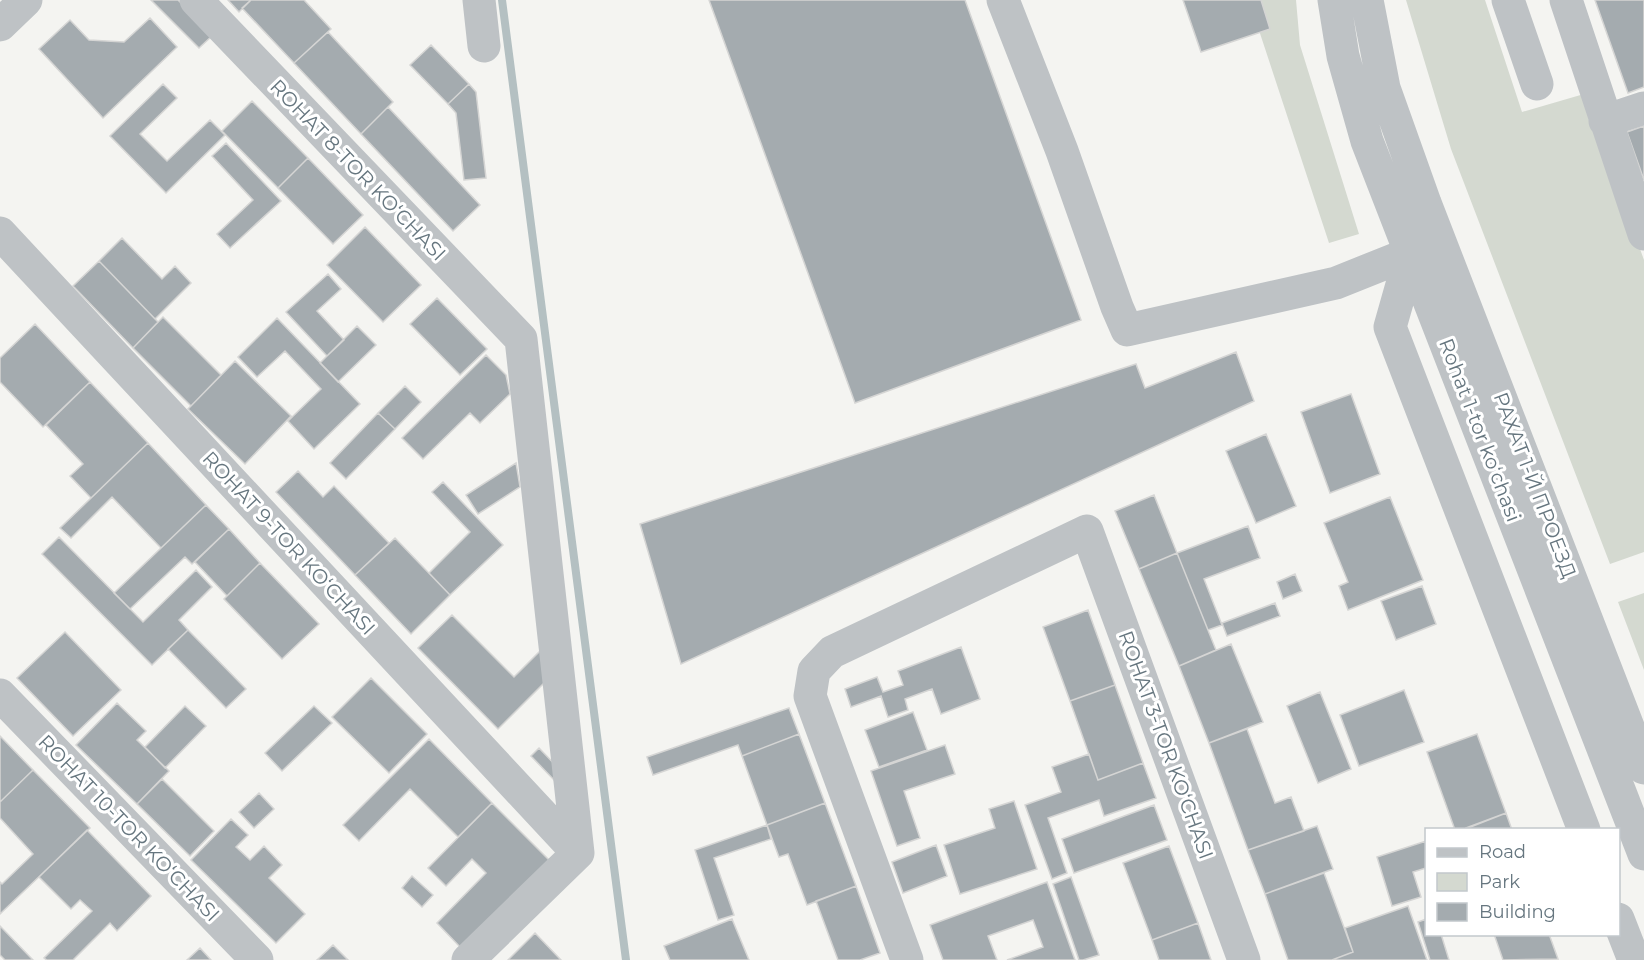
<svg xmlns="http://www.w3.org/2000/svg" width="1644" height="960" font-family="Montserrat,sans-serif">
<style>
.green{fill:#d4d9d0}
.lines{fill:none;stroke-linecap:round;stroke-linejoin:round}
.stream{stroke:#b4c0c2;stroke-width:8}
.building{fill:#a4abaf;stroke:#d5d5d4;stroke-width:1.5}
.minor{stroke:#bec2c5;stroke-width:33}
.labels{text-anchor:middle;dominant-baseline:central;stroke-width:6;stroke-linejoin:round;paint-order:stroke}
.street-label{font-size:20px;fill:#66767f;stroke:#fff}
</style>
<rect width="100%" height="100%" fill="#f4f4f1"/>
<!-- green -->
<path class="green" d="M1249 0H1296L1300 45 1359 234 1329 243Z
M1406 0H1485L1522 112 1584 94 1644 260V552L1610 564 1451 149Z
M1644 593V670L1618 602Z"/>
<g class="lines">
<!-- stream -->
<path class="stream" d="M502 0 626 960"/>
</g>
<!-- building -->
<path class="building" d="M151 0H178L213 35 199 48Z
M228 0H251L239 12Z
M251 0H304L331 29 294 63 242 8Z
M709 0H965L1081 320 855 403Z
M1183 0H1261L1270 29 1201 52Z
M1595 0H1644V87L1628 93Z
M150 18 177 47 103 118 39 49 70 20 89 40 124 42Z
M328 32 393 102 361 134 294 63Z
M431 45 469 84 448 104 410 65Z
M163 84 177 98 140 134 167 161 210 120 225 135 166 193 110 136Z
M469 84 476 92 486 178 464 180 456 113 448 104Z
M252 101 308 158 278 188 222 131Z
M388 107 480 205 453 231 361 134Z
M1644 126V180L1627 132Z
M226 143 281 201 230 248 217 234 253 200 212 156Z
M308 158 363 215 333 244 278 188Z
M365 227 421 285 383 322 327 265Z
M122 238 162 279 175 266 191 283 155 319 99 261Z
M99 261 158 322 133 348 73 286Z
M328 274 341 289 317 311 344 340 327 356 286 312Z
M437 298 487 349 460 375 410 324Z
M163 317 221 375 191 406 133 348Z
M277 318 360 404 314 449 288 421 321 389 285 351 257 377 238 357Z
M35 324 90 382 43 427 0 382V358Z
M357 326 376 345 338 382 320 363Z
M1236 352 1254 401 681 664 640 524 1136 364 1145 388Z
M486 355 506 375 510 394 480 423 470 413 423 459 402 438Z
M235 361 291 416 245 464 188 409Z
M90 382 148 443 91 498 70 476 83 464 46 425Z
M405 386 421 402 395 429 378 413Z
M1351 394 1380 474 1330 493 1301 412Z
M378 413 395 429 346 479 330 463Z
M1266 434 1296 506 1256 523 1226 451Z
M148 443 206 505 161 548 112 497 71 538 60 528Z
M516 463 520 487 478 514 466 495Z
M298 471 323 497 334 486 389 543 355 575 276 492Z
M443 482 503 545 450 595 429 573 470 532 432 492Z
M1154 495 1177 553 1139 569 1115 511Z
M1390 497 1423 580 1348 610 1339 586 1348 582 1324 523Z
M206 505 229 529 192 564 185 557 130 609 114 593Z
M1248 526 1260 558 1204 579 1222 625 1208 630 1177 553Z
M229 529 260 563 227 596 195 562Z
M59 537 143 622 196 570 212 587 179 620 188 630 152 665 42 554Z
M395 538 450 595 411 634 355 575Z
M1177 553 1216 650 1179 666 1139 569Z
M260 563 319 624 282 659 224 599Z
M1295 574 1302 591 1283 599 1277 582Z
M1422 586 1436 624 1396 640 1381 601Z
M1275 603 1280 616 1227 636 1222 623Z
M1088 610 1115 685 1070 701 1043 627Z
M452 615 514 677 543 648 549 678 498 729 418 648Z
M188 630 246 689 226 708 168 649Z
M65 632 121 690 73 736 17 678Z
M1231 644 1263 722 1209 743 1179 666Z
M961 647 980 699 941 714 932 689 905 699 908 710 888 717 881 696 851 707 845 689 877 677 883 692 903 685 898 671Z
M371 678 427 734 389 773 332 717Z
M1115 685 1143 763 1098 780 1070 701Z
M1404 690 1424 742 1359 766 1340 715Z
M1320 692 1351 769 1318 783 1287 706Z
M117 703 146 731 137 740 169 771 137 804 76 745Z
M185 706 206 726 165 768 145 747Z
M314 706 332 723 282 771 265 753Z
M789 708 799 734 742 756 738 745 653 775 647 757Z
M913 712 927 750 879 767 865 730Z
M1247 729 1275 803 1291 797 1304 831 1248 850 1209 743Z
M799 734 825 803 767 825 742 756Z
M1477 734 1506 813 1463 830H1455L1427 752Z
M0 736 33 770 0 802Z
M429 739 492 803 458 837 410 789 359 841 343 825Z
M945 745 955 774 904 791 920 838 897 846 871 771Z
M539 748 563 773 555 781 531 756Z
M1089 754 1098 780 1143 763 1156 798 1104 816 1099 800 1048 818 1067 873 1052 879 1025 805 1061 792 1052 767Z
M33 770 90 828 0 914V882L2 884 33 854 0 818V802Z
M162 779 214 831 190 856 137 804Z
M259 793 274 809 254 828 239 812Z
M1014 801 1037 869 960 894 944 845 995 828 989 809Z
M492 803 549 860 462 949 437 923 486 873 472 859 446 886 428 868Z
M825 803 856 886 807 905 788 854 779 857 767 825Z
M1154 805 1167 840 1074 873 1062 839Z
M1506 813 1512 830H1467L1466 828Z
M231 819 248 835 236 847 250 860 264 846 282 865 269 878 305 914 276 943 191 860Z
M767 825 771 839 714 858 734 915 718 920 695 850Z
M1317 826 1333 869 1265 894 1248 850Z
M87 830 151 896 117 931 110 923 73 960H47L44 958 92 911 80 900 71 909 39 877Z
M1426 841V868L1413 872 1421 897 1392 906 1377 857Z
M936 845 947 876 903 893 892 862Z
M1169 846 1198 923 1152 940 1123 863Z
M1324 873 1353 952 1332 960H1288L1265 894Z
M412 876 433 895 422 907 402 888Z
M1071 877 1099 955 1083 960H1079L1053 884Z
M1047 882 1075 960H1007L1043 947 1033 920 988 936 997 960H943L930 925Z
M856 886 880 953 860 960H838L816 901Z
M1408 906 1427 960H1332L1353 952 1345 928Z
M732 919 749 960H670L664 946Z
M1426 919V934H1441L1449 960H1430L1418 922Z
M1198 923 1211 960H1159L1152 940Z
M0 926 33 960H5L0 955Z
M535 933 561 960H508Z
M1494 934H1549L1558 959 1503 960Z
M333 945 348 960H317Z
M200 948 211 960H187Z"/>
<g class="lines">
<!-- minor -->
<path class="minor" d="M196 0 521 339 578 853
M479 0 484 46
M1003 0 1062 151 1117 307 1127 330 1336 283 1411 253
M1334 0 1343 56 1367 141 1644 854
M1367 0 1384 88 1425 203 1644 768
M1508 0 1537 84
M1566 0 1644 234
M0 25 26 0
M1605 121 1644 108
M0 233 578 853
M1411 253 1390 327 1584 830
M0 695 257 960
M1618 919 1634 960
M468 960 578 853
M907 960 810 696 814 671 832 652 1087 531 1244 960"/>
</g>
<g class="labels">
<!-- street labels -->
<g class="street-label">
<text transform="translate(358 170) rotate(46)">ROHAT 8-TOR KO‘CHASI</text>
<text transform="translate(1480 430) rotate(69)">Rohat 1-tor koʻchasi</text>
<text transform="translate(1535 485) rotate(69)">РАХАТ 1-Й ПРОЕЗД</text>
<text transform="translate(289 543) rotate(47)">ROHAT 9-TOR KO‘CHASI</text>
<text transform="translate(1166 745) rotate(70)">ROHAT 3-TOR KO‘CHASI</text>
<text transform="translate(129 828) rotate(46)">ROHAT 10-TOR KO‘CHASI</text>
</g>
</g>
<!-- legend -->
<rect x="1425" y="828" width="195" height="108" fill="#ffffff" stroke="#c2c8cc" stroke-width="1.5"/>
<rect x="1437" y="848" width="30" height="9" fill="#bec2c5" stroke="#c2c8cc" stroke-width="1.5"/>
<text x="1479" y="858" font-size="18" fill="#66767f">Road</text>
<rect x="1437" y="873" width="30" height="18" fill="#d4d9d0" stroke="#c2c8cc" stroke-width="1.5"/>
<text x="1479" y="888" font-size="18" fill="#66767f">Park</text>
<rect x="1437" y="903" width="30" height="18" fill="#a4abaf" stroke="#c2c8cc" stroke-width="1.5"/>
<text x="1479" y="918" font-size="18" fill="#66767f">Building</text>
</svg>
